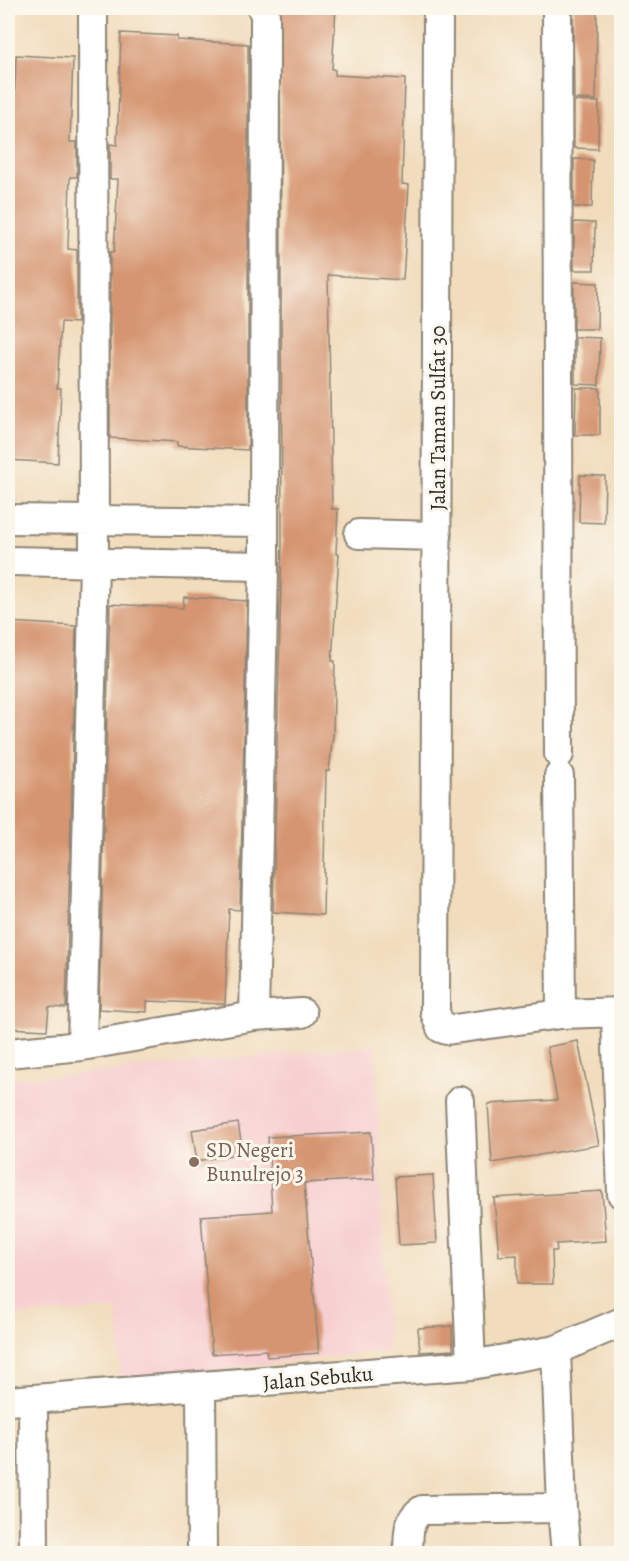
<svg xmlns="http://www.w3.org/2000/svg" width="629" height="1561" font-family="Alegreya,serif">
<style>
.built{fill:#f7cfd1}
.building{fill:#d59571}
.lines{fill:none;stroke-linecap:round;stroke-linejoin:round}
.street-casing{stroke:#8e8474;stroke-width:32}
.street{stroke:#fff;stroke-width:28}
.education-dot{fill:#8d6e63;stroke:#fbf7ec;stroke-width:2}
.labels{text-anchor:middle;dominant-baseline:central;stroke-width:6;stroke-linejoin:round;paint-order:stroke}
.street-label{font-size:21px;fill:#2b2b2b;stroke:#fbf7ec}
.education-label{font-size:21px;fill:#785e54;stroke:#fbf7ec;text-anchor:start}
</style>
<rect width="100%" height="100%" fill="#fbf7ec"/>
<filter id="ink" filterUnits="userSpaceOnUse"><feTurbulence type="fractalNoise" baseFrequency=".0167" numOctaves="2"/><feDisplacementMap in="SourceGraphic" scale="12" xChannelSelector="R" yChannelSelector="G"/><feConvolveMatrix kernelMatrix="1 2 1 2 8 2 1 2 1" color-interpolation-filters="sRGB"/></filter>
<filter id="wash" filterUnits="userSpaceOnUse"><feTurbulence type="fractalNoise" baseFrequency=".008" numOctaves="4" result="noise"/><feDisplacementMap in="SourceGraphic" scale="24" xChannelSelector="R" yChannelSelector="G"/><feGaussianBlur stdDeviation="1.35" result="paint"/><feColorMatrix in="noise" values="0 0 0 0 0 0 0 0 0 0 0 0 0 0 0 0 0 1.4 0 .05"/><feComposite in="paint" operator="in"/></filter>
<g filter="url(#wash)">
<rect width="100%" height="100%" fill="#f1dcbc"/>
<!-- built -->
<path class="built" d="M375 1045 387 1350 121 1381 117 1309 12 1316 8 1245V1078L59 1076Z"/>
<g id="blocks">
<!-- building -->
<path class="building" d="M573 8H597L596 100 574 99Z
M280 9 336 8 332 69 335 70V75L405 79 402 184 409 185 403 280 328 275 332 509H338L336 554H339L332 661H335L333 735 329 771H326L323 915 273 912 282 541Z
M121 33 177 36V40L248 44V450L177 446V442L110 438V252H114L118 179H110V144L117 145Z
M16 55 73 58 70 142H77V177H70L68 249 77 250V323L61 322 57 388H61L58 463 8 460V295L13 201H8V167H12Z
M574 101 599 102 598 149 574 148Z
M574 159 593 160 592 207H574Z
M574 222 595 223 594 270H574Z
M574 282 598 283 597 329H574Z
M575 337 600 338 599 385 575 384Z
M576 388H600V435H575Z
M580 475 605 476 604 523 579 522Z
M184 597 247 601 240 910 229 909 225 1004 147 1001V1012L99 1009 110 604 183 608Z
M8 622 76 626 66 1008 49 1007 47 1030 8 1028Z
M578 1041 599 1145 492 1163 488 1104 557 1100 547 1047Z
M238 1123 243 1153 197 1161 192 1130Z
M371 1132 374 1179 304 1183 319 1353 267 1357 266 1350 212 1354 201 1216 272 1211 268 1137Z
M433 1175 437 1243 399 1245 395 1177Z
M602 1191 606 1241 556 1244 557 1251H552L553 1284H517V1255L499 1256 494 1198Z
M452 1326 453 1350 420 1352 418 1328Z"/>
</g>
</g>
<g filter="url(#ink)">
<use href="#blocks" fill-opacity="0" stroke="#8e8474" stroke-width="1.5"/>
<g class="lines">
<!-- street casing -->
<g class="street-casing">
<path id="street" d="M438 8 435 1012 441 1028 447 1030 561 1014 622 1012
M557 8 559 754
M8 519 263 522
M359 534 437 536
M8 561 264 566
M559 776 561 1014
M616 1015 622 1194
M254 1016 264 566 265 15 262 8
M82 1046 94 564 93 8
M8 1053 82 1046 254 1016 302 1013
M460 1101 471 1365
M556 1350 562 1508 566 1554
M201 1387 202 1554
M8 1401 471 1365 556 1350 622 1322
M33 1401 34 1554
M408 1554C409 1536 406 1520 422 1510L562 1508"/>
</g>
<!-- street -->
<use href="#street" class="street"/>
</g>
</g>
<!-- markers -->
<circle class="education-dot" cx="194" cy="1162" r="6"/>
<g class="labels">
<!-- street labels -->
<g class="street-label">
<text transform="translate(438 418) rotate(-90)">Jalan Taman Sulfat 30</text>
<text transform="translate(318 1378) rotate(-5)">Jalan Sebuku</text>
</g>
<!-- education labels -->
<g class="education-label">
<text x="206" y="1150">SD Negeri<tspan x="206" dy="24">Bunulrejo 3</tspan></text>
</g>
</g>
<!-- margin -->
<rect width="629" height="1561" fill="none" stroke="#fbf7ec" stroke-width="30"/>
</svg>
